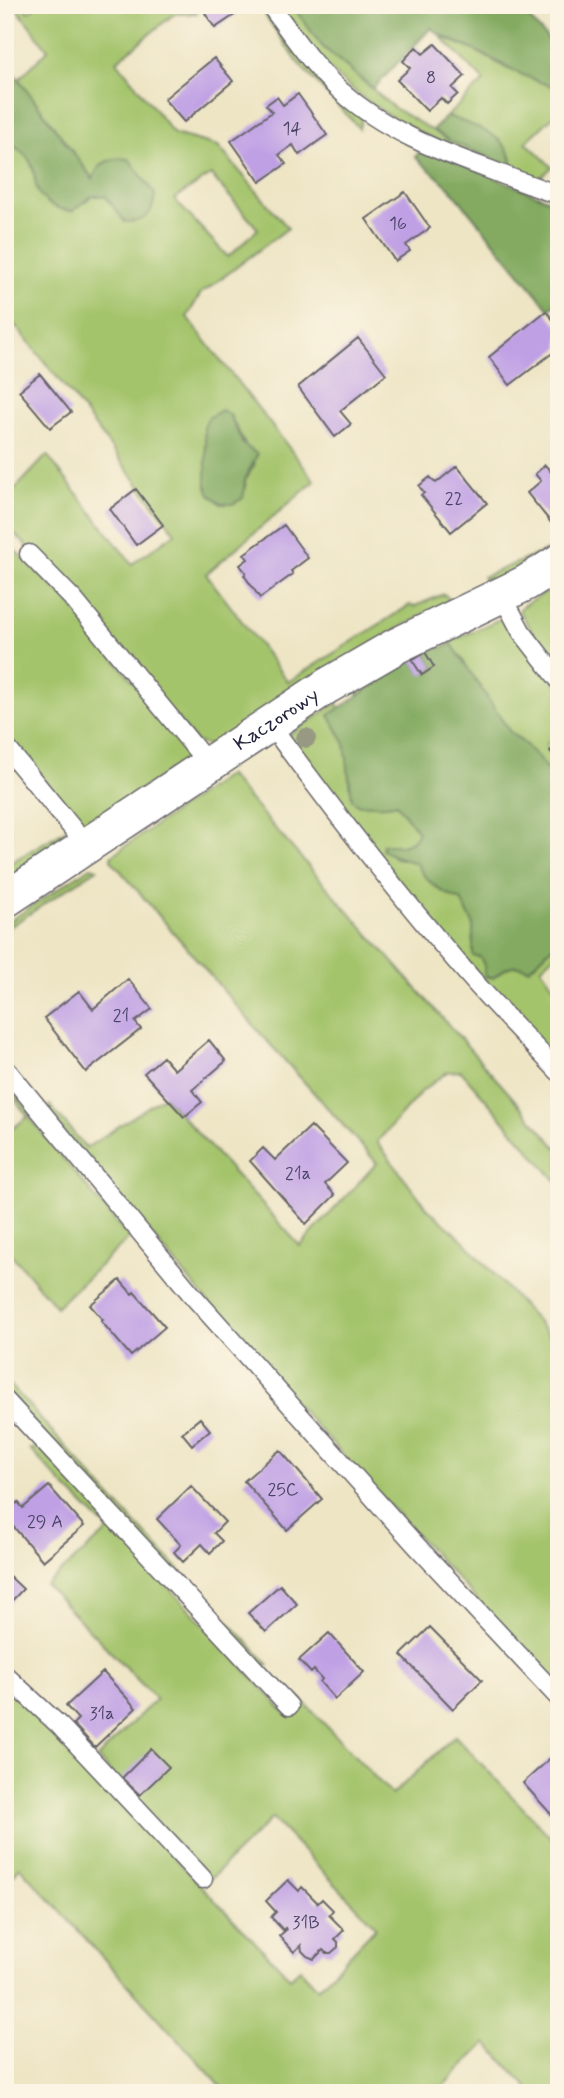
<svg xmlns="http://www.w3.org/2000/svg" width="564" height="2098" font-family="Mynerve,sans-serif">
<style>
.green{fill:#a4c46c;stroke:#637354;stroke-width:2;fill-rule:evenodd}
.forest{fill:#83aa60;stroke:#52664e;stroke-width:2}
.building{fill:#bfa0e5}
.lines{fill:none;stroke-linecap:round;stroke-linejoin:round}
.service-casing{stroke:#69666b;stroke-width:21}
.minor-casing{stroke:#69666b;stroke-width:38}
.service{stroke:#fff;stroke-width:18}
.minor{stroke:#fff;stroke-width:35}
.tree{fill:#979982}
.labels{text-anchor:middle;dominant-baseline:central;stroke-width:5;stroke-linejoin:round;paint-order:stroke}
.number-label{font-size:18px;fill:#494266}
.street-label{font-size:21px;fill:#22223b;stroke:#fcf5e5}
</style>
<rect width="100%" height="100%" fill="#fcf5e5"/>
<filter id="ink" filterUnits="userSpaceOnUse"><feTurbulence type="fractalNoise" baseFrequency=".0143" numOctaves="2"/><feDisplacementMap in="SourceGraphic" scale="14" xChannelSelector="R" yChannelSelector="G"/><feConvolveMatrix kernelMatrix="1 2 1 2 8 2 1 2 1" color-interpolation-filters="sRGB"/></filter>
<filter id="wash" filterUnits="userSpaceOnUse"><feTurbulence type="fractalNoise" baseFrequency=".00686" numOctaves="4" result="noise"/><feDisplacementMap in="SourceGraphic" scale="28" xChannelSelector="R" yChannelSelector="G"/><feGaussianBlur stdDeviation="1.57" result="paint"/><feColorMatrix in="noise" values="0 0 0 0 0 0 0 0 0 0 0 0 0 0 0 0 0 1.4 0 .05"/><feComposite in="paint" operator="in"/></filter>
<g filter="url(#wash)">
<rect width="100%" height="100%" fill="#eee5c5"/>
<!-- green -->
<path class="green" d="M14 5H23L28 12 37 5H191L197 13 174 14 117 61 174 134 218 146 288 228 209 288 201 293 187 317 315 481 206 574 288 682 410 605 413 607 444 594 450 600 375 642 215 743 206 745 196 742 44 562 5 525V500L47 455 132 564 175 533 70 393 14 324 5 325V138C13 146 24 152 30 161 35 170 34 179 37 188 42 204 58 210 73 211L92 196 105 195 125 222 19 79 48 50ZM211 175 258 229 228 257 174 199ZM230 415 255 464 245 481 246 489 206 485V451L204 428Z
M258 5H262L362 118 359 128 299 64Z
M279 5H292L322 46 393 107 450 141 512 158C499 133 473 125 447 116L484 81 440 36 474 50 508 69 559 88V111L526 142 552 167 540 178 547 181C521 181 493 166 471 156 450 146 428 137 407 126 370 106 329 74 303 41 295 30 287 17 279 5Z
M5 541 70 603 186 748 190 756 94 823 82 820 73 814 5 735Z
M548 550 509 574 485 583 483 577Z
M559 585V672L519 611 522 606Z
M504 617 559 688V734L546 744 559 763V786L542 763 526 745 510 732 450 642Z
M412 660 359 695 356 690 397 666Z
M337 703 339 709 329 715 345 744 348 755 349 784 359 805 396 803 418 832C411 848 397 846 383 844L395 858 408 860 418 864C424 880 445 895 461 900L473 923V956L480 957 485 965 484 976 493 978C506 967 512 962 529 969L559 940V951L541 968 559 994V1065L407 893 287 736Z
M228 775 559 1150V1184L461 1071 447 1072 421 1092 377 1142 428 1209 464 1241 559 1346V1689L280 1387 46 1110 50 1105 86 1148 164 1096 300 1246 377 1163 261 1034 111 860V856Z
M65 830 60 843 5 881V866Z
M91 867 97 869 5 930V924Z
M5 1082 31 1113 28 1116 129 1238 56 1307 5 1247V1135L28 1116 5 1088Z
M5 1379 114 1501 206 1598 198 1601 58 1452 5 1390Z
M41 1448 287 1715 299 1697 392 1795 455 1736 559 1846V2093H533L486 2043 436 2093H227L20 1867 5 1885V1683L290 1978 300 1969 318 1988 376 1927 272 1818 210 1879 97 1758 156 1699 46 1585 109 1530 61 1483 30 1449Z
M220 1613 269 1665 257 1664 216 1621Z"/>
<!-- forest -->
<path class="forest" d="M292 5H517L559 51V88C528 81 502 63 474 50 459 42 444 40 431 28L373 89 322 46Z
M5 61 93 179C98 162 112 157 129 159L155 194C153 214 146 223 125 222L105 196H92L73 211C58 210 42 204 37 188 34 179 35 170 30 161 24 152 13 146 5 138Z
M447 116C472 125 512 135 512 167L450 141 433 130Z
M423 148 559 204V300L549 309 449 187 415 157Z
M222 410 230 415 243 444 257 454C255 464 247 471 245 480 244 486 245 491 243 498L233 504H221L210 494 206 485V451L204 428 208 418Z
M452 644 510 732 526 745 542 763 559 786V940L529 969C512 962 506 967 493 978L484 976V965L480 957 473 956V923L461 900C445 895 424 881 417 864 406 859 394 857 382 850L383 844C397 846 411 848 418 832L396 803C384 808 372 803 359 805L352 800 345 744 329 715 412 660 422 674 434 667 425 652Z"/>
<g id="blocks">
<!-- building -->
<path class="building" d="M208 5H234L239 12 215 28 205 13 211 9Z
M435 44 465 76 452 88 458 94 447 104 441 98 427 111 397 80 410 68 403 61 416 47 423 54Z
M214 58 233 81 184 122 164 99Z
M298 94 327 135 299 155 293 145 279 155 286 164 260 182 231 141 272 112 266 105 277 97 283 105Z
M405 192 430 228 406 245 410 251 395 261 366 219Z
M546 311 559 327V348L510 385 489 357Z
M358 338 386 374 340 411 351 424 335 437 298 387Z
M40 374 71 412 50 428 19 391Z
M545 465 551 472 559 466V520L553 525 527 493 541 481 535 474Z
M457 466 487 503 451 532 421 495 424 493 419 486 430 477 436 483Z
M136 489 163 525 136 545 110 509Z
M284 525 308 558 291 571 293 574 260 598 244 575 246 573 240 565 248 559 244 554Z
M425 652 434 667 422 675 412 660Z
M559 744V763L550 751Z
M128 979 152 1009 135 1022 141 1029 86 1072 44 1018 79 991 93 1009Z
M209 1040 226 1061 192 1090 202 1102 184 1117 144 1073 163 1057 174 1070Z
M311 1126 347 1163 325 1184 335 1195 306 1224 250 1161 263 1148 275 1160Z
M120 1280 132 1294 134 1292 165 1327 131 1356 101 1321 103 1320 90 1305Z
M200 1418 210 1430 192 1445 182 1433Z
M280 1450 322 1499 287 1530 244 1481Z
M49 1486 84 1526 43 1561 5 1517V1513L18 1502 23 1508Z
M191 1486 225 1522 214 1533 222 1541 210 1553 202 1544 183 1562 174 1552 181 1545 157 1519Z
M5 1572 23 1589 5 1608Z
M280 1585 297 1604 266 1632 248 1613Z
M430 1627 482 1680 453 1709 401 1655Z
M329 1633 364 1672 335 1699 320 1682 322 1679 314 1670 311 1673 299 1660Z
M103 1672 136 1708 95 1747 73 1724 78 1719 66 1706Z
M151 1749 169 1767 140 1795 122 1778Z
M556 1753 559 1756V1823L523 1783Z
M288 1880 299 1891 302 1887 318 1903 322 1899 333 1910 329 1915 344 1930 335 1939 338 1942V1947L331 1953H326L323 1950 314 1959 307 1956 302 1951 301 1945 294 1952 279 1936 286 1930 285 1928 283 1930 271 1917 276 1912 266 1901Z"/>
</g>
</g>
<g filter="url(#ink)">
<use href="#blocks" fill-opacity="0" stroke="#69666b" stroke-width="2"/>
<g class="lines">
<!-- service casing -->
<g class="service-casing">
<path id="service" d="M270 5C293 36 313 67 342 92 383 129 436 150 488 169 511 178 535 187 559 195
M29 554 73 599 209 765
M502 595 521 631 559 680
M270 724C336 814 404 903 479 987 505 1016 532 1044 559 1072
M5 746 87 846
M5 1068 193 1296 414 1543 559 1698
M5 1400 289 1706
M5 1675 60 1726 203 1879"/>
</g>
<!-- minor casing -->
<g class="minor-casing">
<g id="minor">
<path id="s1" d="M5 900 327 686 396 646 526 583 559 562"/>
</g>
</g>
<!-- service -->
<use href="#service" class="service"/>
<!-- minor -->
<use href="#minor" class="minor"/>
</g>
<!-- trees -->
<circle class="tree" cx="306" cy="738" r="10"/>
</g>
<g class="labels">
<!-- number labels -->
<g class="number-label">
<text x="431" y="78">8</text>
<text x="292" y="129">14</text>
<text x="398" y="224">16</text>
<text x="454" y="499">22</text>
<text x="121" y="1016">21</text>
<text x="298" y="1174">21a</text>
<text x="283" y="1490">25C</text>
<text x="45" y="1522">29 A</text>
<text x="102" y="1714">31a</text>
<text x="306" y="1923">31B</text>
</g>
<!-- street labels -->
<g class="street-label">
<text stroke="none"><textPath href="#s1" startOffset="326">Kaczorowy</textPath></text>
</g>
</g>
<!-- margin -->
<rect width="564" height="2098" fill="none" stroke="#fcf5e5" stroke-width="28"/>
</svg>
